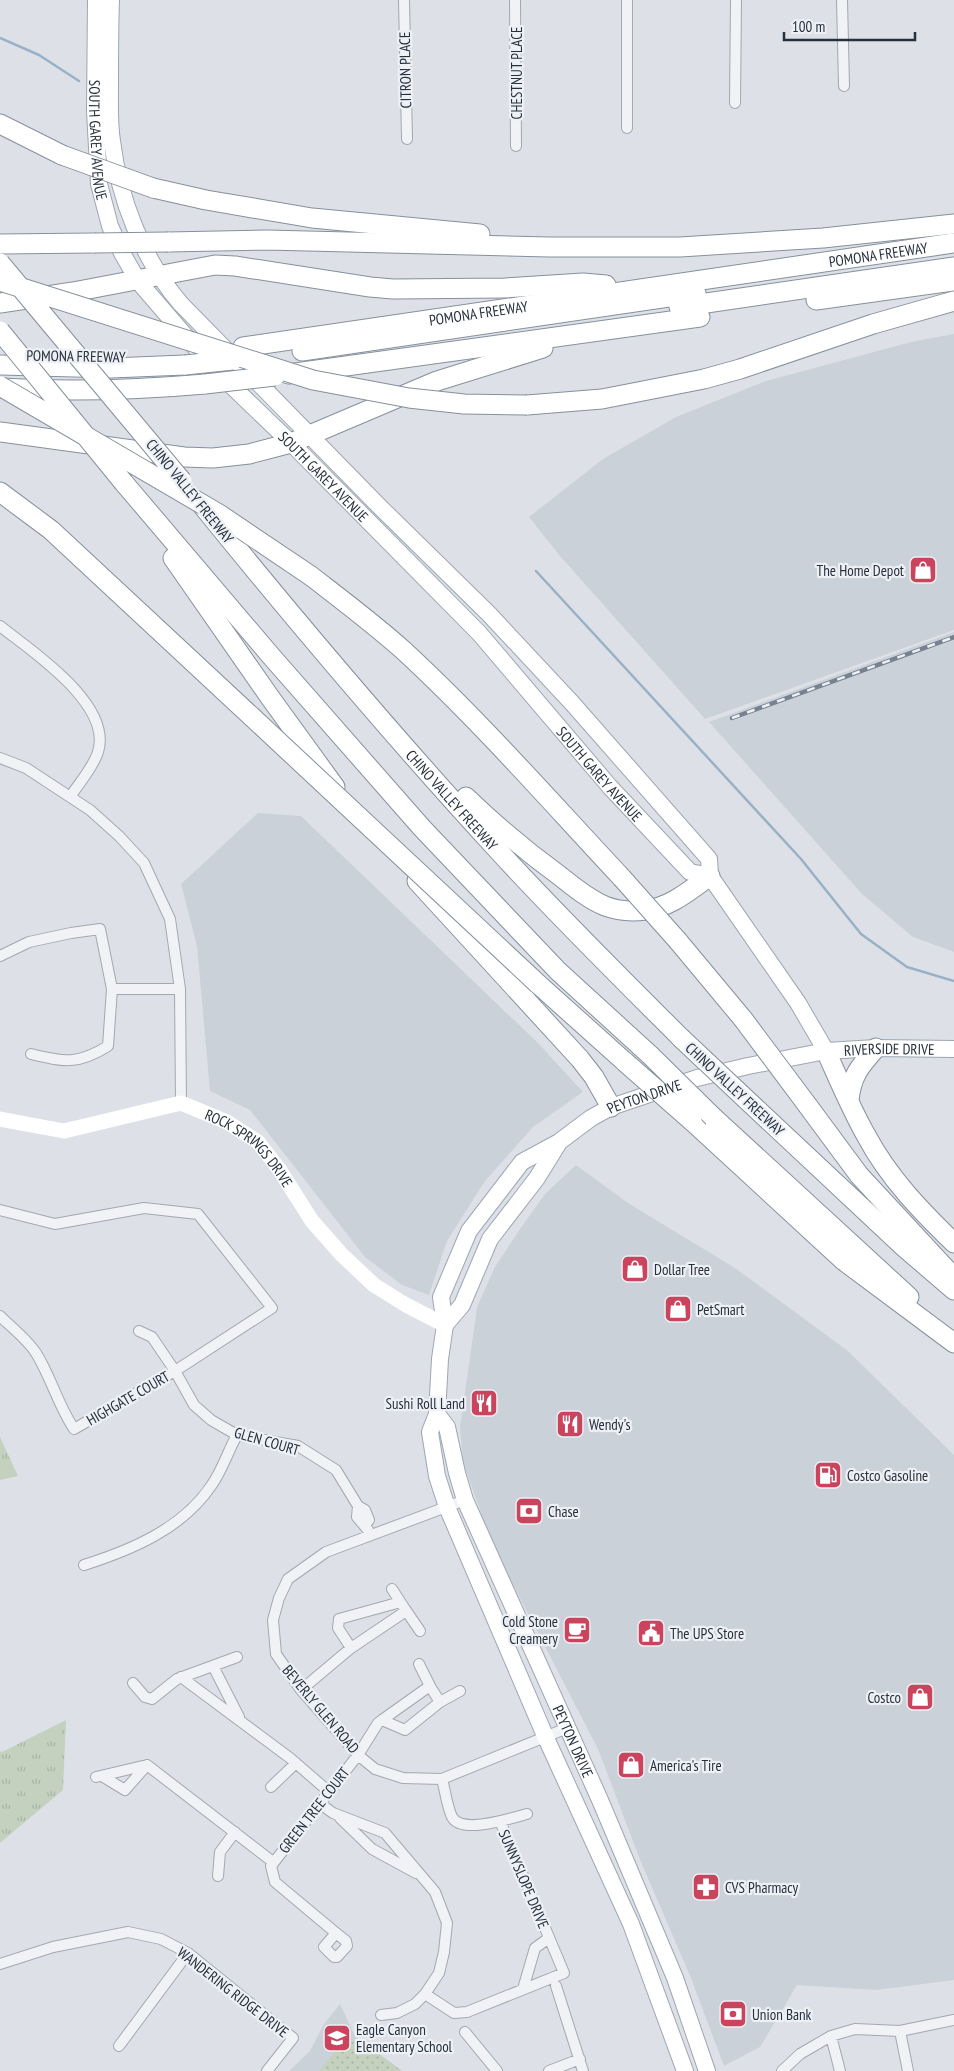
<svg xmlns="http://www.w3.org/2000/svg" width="954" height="2071" font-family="'PT Sans Narrow',sans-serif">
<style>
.built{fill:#cbd1d9}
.grass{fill:url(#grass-tufts)}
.park{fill:url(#park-dots)}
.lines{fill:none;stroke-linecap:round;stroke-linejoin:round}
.stream{stroke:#99b1c6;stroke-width:2.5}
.street-casing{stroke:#a3a8b1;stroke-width:12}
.primary-casing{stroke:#9da6b2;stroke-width:18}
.highway-casing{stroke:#85909d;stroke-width:21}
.street{stroke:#f0f2f5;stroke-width:10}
.secondary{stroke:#fff;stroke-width:15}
.primary{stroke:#fff;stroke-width:16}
.highway{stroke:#fff;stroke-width:19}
.rail-casing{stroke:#778290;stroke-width:4.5}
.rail{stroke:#edf0f5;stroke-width:2.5;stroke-dasharray:8;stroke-linecap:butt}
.highway-bridge-casing{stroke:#85909d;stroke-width:21;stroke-linecap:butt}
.highway-bridge{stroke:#fff;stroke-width:19}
.labels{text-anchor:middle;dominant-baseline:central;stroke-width:4.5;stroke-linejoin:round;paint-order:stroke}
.street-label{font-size:15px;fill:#27303d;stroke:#edf0f5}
.poi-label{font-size:15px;fill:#27303d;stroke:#edf0f5;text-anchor:start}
</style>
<defs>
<pattern id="grass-tufts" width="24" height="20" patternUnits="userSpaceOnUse" patternTransform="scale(1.25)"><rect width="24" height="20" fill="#c4d1bf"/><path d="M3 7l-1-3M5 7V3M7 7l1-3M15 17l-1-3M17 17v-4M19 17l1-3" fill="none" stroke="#a8b4a5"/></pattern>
<pattern id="park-dots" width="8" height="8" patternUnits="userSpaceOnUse" patternTransform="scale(1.25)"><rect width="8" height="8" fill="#c4d1bf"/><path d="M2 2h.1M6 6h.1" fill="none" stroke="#a8b4a5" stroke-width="1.8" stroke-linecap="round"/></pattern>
</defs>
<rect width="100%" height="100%" fill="#dde1e7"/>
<!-- built -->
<path class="built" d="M954 334V630L705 719 560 556 529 517 603 459 676 417 766 381 915 341Z
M954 632V952L913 937 862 894 709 722Z
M258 813 301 816 537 1042 583 1092 533 1127 485 1181 447 1241 429 1295 402 1285 365 1257 250 1110 210 1091 197 946 181 884Z
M576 1165 628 1203 735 1268 848 1351 954 1455V1980L876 1990 797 1985 760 2047 724 2066 691 1978 641 1862 598 1749 492 1544 463 1462 460 1427 477 1307 495 1267 520 1229 545 1194Z
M340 2004 355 2036 402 2071H289L310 2051 324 2024Z"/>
<!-- grass -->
<path class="grass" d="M0 1437 18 1476 0 1480Z
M66 1720 63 1790 0 1843V1751L2 1752Z"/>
<!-- park -->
<path class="park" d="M359 2039 402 2071H319L338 2048Z"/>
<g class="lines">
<!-- stream -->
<path class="stream" d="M0 38 39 55 79 81
M536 571 801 859 861 934 907 967 954 981"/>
<!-- street casing -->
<g class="street-casing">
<path id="street" d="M404 0 407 139
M515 0 516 146
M627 0V128
M842 0 844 86
M735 103 736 0
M0 626C31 651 113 704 98 752 93 768 79 783 70 797
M0 758 26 768 90 810 119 836 144 863 170 919 180 989 181 1103
M0 956 29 942 71 933 100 929 112 989 108 1046C78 1065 64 1062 31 1054
M112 989H180
M0 1210 55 1224 144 1208 198 1214 272 1308 175 1371 74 1429C58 1405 51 1377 36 1353 27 1339 11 1327 0 1316
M139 1331 152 1337 175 1371 194 1405 211 1420 237 1435 298 1446 336 1470 358 1506 365 1510 369 1520 365 1525
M465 1500 326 1552 288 1579 279 1598 273 1620 276 1654 301 1690 358 1755 375 1769 403 1778 442 1779 567 1728
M358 1506 357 1517 368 1530
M84 1565C131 1550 182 1529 211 1486 222 1471 228 1451 237 1435
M392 1589 401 1603
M405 1609 420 1631
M419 1664 431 1688
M213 1666 239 1717
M181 1677 290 1758 328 1791
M133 1683 145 1697 152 1699 177 1679 237 1657
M301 1690 351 1648 403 1613 405 1609 401 1603H397L339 1619 338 1628 351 1648
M440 1702 460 1691
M102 1776 125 1790 147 1765
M96 1777 147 1765 273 1862
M442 1779C445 1790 447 1806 452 1817 462 1835 511 1818 527 1814
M271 1787 296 1763
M319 1803 333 1813 385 1833 435 1892 447 1923 444 1952 439 1973 425 1994 415 2004 397 2013 381 2015
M340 1818 372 1849 416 1873
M218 1876 220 1852 235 1832
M336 1933 324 1947 334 1957H337L347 1946 346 1941 336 1933 275 1882 271 1866 358 1755 378 1723 382 1720 427 1688H431L440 1702 405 1730 382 1720
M0 1964 53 1947 128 1932 161 1939 188 1953 293 2038 267 2071
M556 1986 583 2071
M523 1989 535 1948 549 1938
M425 1994 454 2013 467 2012 564 1973 500 1821
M900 2031 908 2071
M465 2032 497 2071
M831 2036 840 2071
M119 2046 188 1953
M549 2071 580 2059
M782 2071 800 2054 831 2036 855 2029 900 2031 954 2020"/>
</g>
<!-- primary casing -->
<g class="primary-casing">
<g id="primary">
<path id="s2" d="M96 0 95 111 99 184 110 226 122 253 138 281 213 368 291 443 479 633 610 787 690 872 710 876"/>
<path d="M111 0C110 28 110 56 110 84 110 103 109 122 112 141 119 199 143 260 181 304L381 508 489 614 572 703 709 859 710 876 798 1003 826 1051"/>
<path d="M445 1325 462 1305 490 1239 537 1178 558 1144"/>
<path id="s3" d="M437 1414 447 1427 457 1473 465 1500 600 1800 675 1978 707 2071"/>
<path id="s4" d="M685 2071 631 1924 546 1738 447 1507 437 1476 430 1432 437 1414 440 1359 445 1325 441 1297 469 1231 522 1162 559 1142 591 1118 611 1107 697 1078 748 1066 826 1051 876 1048 954 1049"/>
</g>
</g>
<!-- highway casing -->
<g class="highway-casing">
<g id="highway">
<path d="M0 124 62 155"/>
<path d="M153 188 206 200 312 218 480 234"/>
<path d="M168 242 267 240 549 247H680L823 238 954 224"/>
<path d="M0 244 94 243"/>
<path d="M816 300 954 281"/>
<path d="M0 303 73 292 215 265 235 266 370 287 393 289 505 288 583 283 606 285"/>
<path d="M679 307 954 267"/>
<path id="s5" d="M243 347 954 243"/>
<path d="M302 351 696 293"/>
<path d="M0 365 111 368 185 365"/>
<path d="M288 374 700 317"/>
<path d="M0 388C69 392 137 390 205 384"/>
<path d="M527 405 602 399 704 379 740 369 873 324 954 301"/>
<path d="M0 432 184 457 213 458 249 454 291 443 437 381 543 348"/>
<path d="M124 483 271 656 422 828 558 971 650 1055"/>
<path d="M0 492 51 530 251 716"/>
<path id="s6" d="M201 504C295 620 392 735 494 846 554 912 618 975 681 1038"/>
<path d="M173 558 269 696 335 787"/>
<path d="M311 576C342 600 374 624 403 650 480 721 550 801 622 878"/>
<path d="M466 797C496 826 527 852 560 876 574 887 588 899 605 906 618 911 632 912 646 910 671 907 690 890 710 876"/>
<path d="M417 881 580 1059 594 1077 611 1107"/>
<path d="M678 941 743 1019"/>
<path d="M538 984 625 1062"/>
<path d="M826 1051C839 1080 851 1109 867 1137 889 1178 921 1211 954 1243"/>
<path d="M849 1101C851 1076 860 1066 876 1048"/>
<path d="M808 1106 859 1175 948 1271"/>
<path d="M764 1116 905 1248 954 1290"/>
<path d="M713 1117 909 1297"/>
<path d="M692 1121 844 1261 954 1343"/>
</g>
</g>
<!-- street -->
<use href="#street" class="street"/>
<!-- secondary -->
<path class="secondary" id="s1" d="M0 1119 64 1131 181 1103 227 1122 258 1142 279 1169 312 1221 342 1255 374 1285 406 1305 445 1325"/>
<!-- primary -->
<use href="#primary" class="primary"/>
<!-- highway -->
<use href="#highway" class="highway"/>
<!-- rail casing -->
<g class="rail-casing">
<path id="rail" d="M732 718 954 637"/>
</g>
<!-- rail -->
<use href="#rail" class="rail"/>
<!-- highway-bridge casing -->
<g class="highway-bridge-casing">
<path id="highway-bridge" d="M62 155 153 188
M94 243 168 242
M0 263 182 481
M0 281 313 380 409 398 464 404 527 405
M0 331 124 483
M185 365 233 360
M205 384 275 376
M0 386 219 514 311 576
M251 716 538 984
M622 878 678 941
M743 1019 808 1106
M681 1038 764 1116
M650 1055 713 1117
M625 1062 692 1121"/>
</g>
<!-- highway-bridge -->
<use href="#highway-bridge" class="highway-bridge"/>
</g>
<!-- icons -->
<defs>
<g id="shop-square" transform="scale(1.4375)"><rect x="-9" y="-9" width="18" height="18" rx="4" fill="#ca445e" stroke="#edf0f5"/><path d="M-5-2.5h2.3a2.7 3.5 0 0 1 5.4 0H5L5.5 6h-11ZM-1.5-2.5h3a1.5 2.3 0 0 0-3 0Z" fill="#fff"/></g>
<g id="restaurant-square" transform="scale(1.4375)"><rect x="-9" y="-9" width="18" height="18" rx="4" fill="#ca445e" stroke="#edf0f5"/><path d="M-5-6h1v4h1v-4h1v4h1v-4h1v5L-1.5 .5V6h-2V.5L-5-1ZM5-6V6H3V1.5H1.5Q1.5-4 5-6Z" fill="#fff"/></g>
<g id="fuel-square" transform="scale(1.4375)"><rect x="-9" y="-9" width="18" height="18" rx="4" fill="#ca445e" stroke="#edf0f5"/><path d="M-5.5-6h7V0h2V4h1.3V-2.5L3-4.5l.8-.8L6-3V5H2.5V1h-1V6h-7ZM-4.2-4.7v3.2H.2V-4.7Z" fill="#fff"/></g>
<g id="bank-square" transform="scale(1.4375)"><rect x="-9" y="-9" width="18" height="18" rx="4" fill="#ca445e" stroke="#edf0f5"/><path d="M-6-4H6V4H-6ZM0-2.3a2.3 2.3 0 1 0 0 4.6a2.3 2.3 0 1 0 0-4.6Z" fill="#fff"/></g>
<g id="cafe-square" transform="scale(1.4375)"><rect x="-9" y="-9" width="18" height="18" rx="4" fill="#ca445e" stroke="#edf0f5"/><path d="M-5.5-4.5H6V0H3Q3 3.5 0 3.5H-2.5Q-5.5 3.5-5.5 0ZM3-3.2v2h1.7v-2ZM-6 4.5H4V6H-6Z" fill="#fff"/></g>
<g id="civic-square" transform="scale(1.4375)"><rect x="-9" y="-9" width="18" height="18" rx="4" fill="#ca445e" stroke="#edf0f5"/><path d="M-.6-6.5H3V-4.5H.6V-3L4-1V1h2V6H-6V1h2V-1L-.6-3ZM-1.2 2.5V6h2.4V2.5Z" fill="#fff"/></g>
<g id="pharmacy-square" transform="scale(1.4375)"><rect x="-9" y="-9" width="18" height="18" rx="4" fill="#ca445e" stroke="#edf0f5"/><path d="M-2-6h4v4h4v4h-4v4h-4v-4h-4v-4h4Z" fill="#fff"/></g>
<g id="school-square" transform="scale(1.4375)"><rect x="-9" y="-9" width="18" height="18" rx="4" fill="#ca445e" stroke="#edf0f5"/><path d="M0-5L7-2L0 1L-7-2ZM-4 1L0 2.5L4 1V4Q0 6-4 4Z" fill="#fff"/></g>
</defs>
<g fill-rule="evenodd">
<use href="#shop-square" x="923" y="570"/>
<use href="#shop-square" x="635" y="1269"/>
<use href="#shop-square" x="678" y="1309"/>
<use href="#restaurant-square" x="484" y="1403"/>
<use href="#restaurant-square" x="570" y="1424"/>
<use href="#fuel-square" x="828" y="1475"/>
<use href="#bank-square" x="529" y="1511"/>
<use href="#cafe-square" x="577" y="1630"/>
<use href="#civic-square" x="651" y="1633"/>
<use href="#shop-square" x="920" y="1697"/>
<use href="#shop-square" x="631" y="1765"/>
<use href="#pharmacy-square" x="706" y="1887"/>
<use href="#bank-square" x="733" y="2014"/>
<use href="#school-square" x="337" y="2038"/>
</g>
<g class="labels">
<!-- street labels -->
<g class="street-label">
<text transform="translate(405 70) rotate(-91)">CITRON PLACE</text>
<text transform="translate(516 73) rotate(-90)">CHESTNUT PLACE</text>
<text stroke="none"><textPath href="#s2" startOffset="140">SOUTH GAREY AVENUE</textPath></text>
<text stroke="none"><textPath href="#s5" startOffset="642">POMONA FREEWAY</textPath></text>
<text stroke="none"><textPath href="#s5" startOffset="238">POMONA FREEWAY</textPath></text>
<text transform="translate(76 356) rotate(1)">POMONA FREEWAY</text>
<text stroke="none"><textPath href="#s2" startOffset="559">SOUTH GAREY AVENUE</textPath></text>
<text transform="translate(190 491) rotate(51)">CHINO VALLEY FREEWAY</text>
<text stroke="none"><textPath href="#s2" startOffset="965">SOUTH GAREY AVENUE</textPath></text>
<text stroke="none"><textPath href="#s6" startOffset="388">CHINO VALLEY FREEWAY</textPath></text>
<text stroke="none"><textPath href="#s4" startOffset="1376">RIVERSIDE DRIVE</textPath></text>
<text transform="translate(735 1089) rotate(43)">CHINO VALLEY FREEWAY</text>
<text stroke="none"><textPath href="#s4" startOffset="1125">PEYTON DRIVE</textPath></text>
<text stroke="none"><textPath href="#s1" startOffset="269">ROCK SPRINGS DRIVE</textPath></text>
<text transform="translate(128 1398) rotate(-30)">HIGHGATE COURT</text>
<text transform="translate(267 1441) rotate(16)">GLEN COURT</text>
<text transform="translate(321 1709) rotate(50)">BEVERLY GLEN ROAD</text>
<text stroke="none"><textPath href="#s3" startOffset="356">PEYTON DRIVE</textPath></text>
<text transform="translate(314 1810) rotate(-52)">GREEN TREE COURT</text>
<text transform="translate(524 1879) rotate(67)">SUNNYSLOPE DRIVE</text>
<text transform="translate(233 1992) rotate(38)">WANDERING RIDGE DRIVE</text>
</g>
<!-- poi labels -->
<g class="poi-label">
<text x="904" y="570" text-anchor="end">The Home Depot</text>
<text x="654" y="1269">Dollar Tree</text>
<text x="697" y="1309">PetSmart</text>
<text x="465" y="1403" text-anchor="end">Sushi Roll Land</text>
<text x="589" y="1424">Wendy's</text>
<text x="847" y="1475">Costco Gasoline</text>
<text x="548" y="1511">Chase</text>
<text x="558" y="1621" text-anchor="end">Cold Stone<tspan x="558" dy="17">Creamery</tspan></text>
<text x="670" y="1633">The UPS Store</text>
<text x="901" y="1697" text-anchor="end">Costco</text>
<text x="650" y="1765">America's Tire</text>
<text x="725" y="1887">CVS Pharmacy</text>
<text x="752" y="2014">Union Bank</text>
<text x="356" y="2029">Eagle Canyon<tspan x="356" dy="17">Elementary School</tspan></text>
</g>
</g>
<!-- scale -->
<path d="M784 32v8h131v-8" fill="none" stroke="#27303d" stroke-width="2.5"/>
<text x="792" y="32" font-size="15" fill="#27303d" stroke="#edf0f5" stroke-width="4" paint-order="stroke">100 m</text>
</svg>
